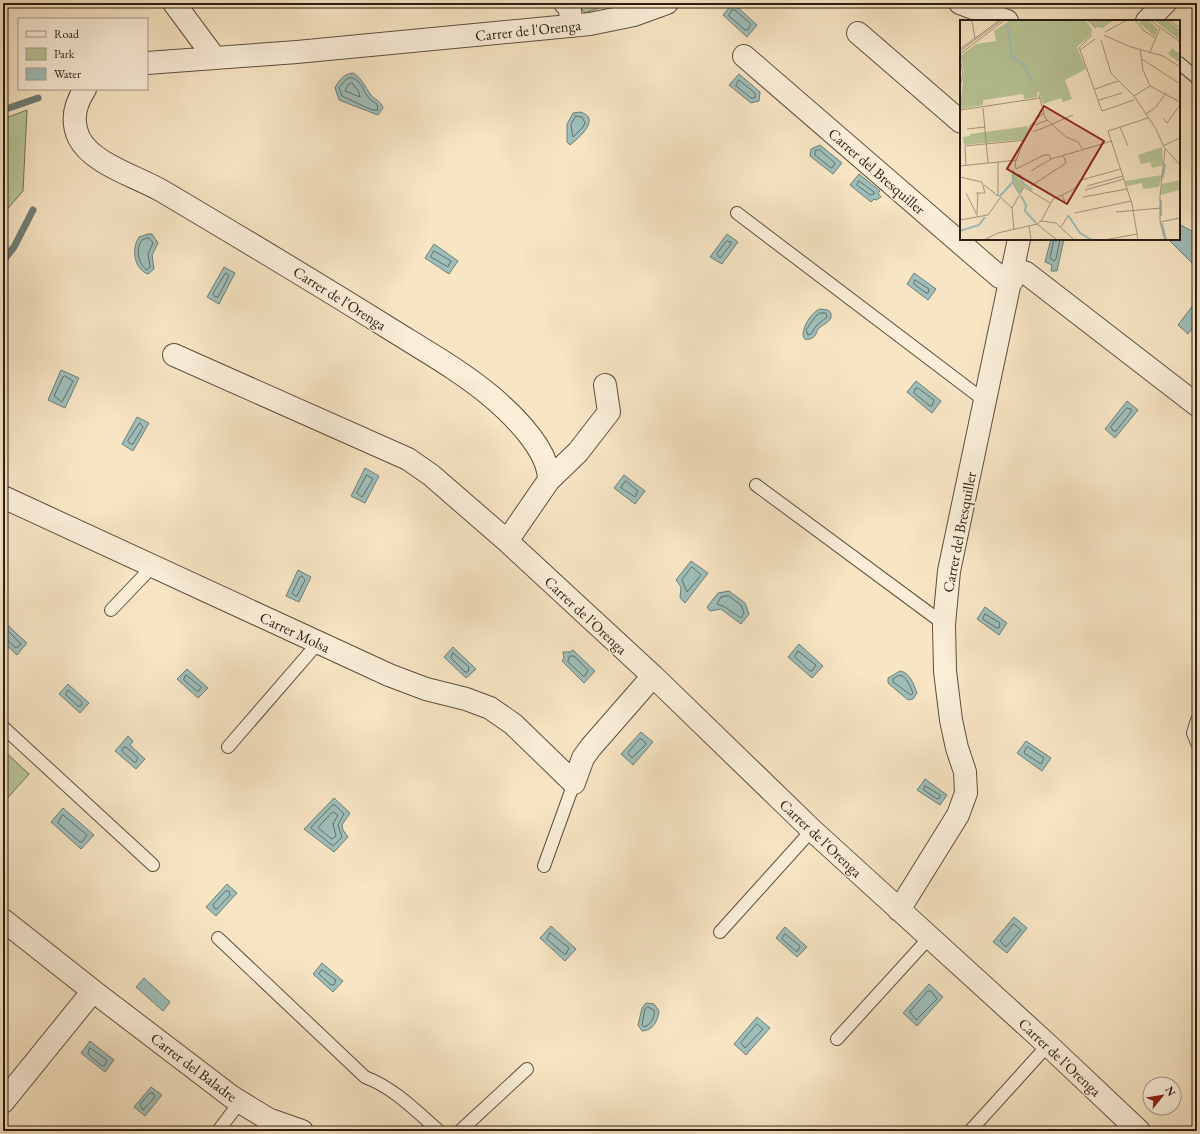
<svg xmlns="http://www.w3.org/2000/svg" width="1200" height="1134" font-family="'EB Garamond',serif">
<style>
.green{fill:#b8c697;stroke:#717255}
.water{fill:#9ebeba;stroke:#707e77}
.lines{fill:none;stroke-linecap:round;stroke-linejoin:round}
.shore{stroke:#646e66;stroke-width:1}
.stream{stroke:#707e77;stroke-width:7}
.lane-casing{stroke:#5d503f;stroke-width:14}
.street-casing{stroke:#5d503f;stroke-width:24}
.lane{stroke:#faeed9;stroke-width:12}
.street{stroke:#faeed9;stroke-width:22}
.labels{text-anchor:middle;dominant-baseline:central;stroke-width:3;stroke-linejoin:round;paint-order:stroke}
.street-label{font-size:15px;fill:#2a1e13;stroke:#faeed9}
.inset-river{fill:none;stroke:#9ebeba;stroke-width:2}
.inset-road{fill:none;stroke:#a5957d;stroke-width:1}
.view{fill:#8f2418;fill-opacity:0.15;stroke:#8f2418;stroke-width:2}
.inset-edge{fill:none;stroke:#2a1e13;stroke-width:2}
</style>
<rect width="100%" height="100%" fill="#f7e5c4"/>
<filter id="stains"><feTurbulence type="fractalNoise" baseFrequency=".005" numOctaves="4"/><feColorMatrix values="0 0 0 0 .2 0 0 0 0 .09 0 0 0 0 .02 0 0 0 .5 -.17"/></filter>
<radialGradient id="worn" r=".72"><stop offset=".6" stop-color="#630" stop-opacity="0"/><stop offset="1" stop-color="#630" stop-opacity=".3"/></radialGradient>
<!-- green -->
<path class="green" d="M577 3H613L585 13Z
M27 110 23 191 3 214V119Z
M3 750 29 774 3 803Z"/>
<!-- water -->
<path class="water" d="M733 3 757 25 747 37 723 15Z
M353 73C363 79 364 86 371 95 375 100 381 101 383 108L378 115 339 100 335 88C339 80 344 74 353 73Z
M739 74 760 92 759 101 751 103 729 85Z
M580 112C602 118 579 138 570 145L567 142V124L573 113Z
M820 145 842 163 833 174 810 156 811 149Z
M859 174 880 191 878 193 881 197 876 200 874 199 871 202 850 185Z
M1179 224 1197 234V268L1168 239H1179Z
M148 234H152L158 243 152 255 154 269 148 274C134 269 131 249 139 237Z
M727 234 738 242 722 264 710 257Z
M1051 239H1064L1057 271H1051L1052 265 1045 262Z
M434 244 458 261 449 274 425 258Z
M224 267 235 273 219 304 207 297Z
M914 273 936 289 928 300 907 284Z
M1194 304 1197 306V322L1188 334 1178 325Z
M820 309 828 310 831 313V318C828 323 824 324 819 328 816 331 817 336 812 338 795 347 805 315 820 309Z
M61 370 79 378 65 408 48 400Z
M916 381 941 401 932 413 907 392Z
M1127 401 1138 410 1115 438 1105 429Z
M137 417 149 423 133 451 122 444Z
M365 468 379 476 365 503 351 496Z
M624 475 645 491 635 504 614 488Z
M691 561 708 573 685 603 680 598 681 587 676 580Z
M298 570 311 577 299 602 286 596Z
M729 591 745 603 749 614 741 624 721 609 710 611 707 607 718 593Z
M985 607 1007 623 999 635 977 619Z
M3 621 27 643 17 655 3 642Z
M799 644 823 666 812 678 788 657Z
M453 647 476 669 466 678 444 657Z
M573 650 595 671 584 683 562 661 564 658 563 652H570Z
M187 669 208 688 198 698 177 679Z
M900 671C910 673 913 683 917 693L913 699 908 700 888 683V678Z
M68 684 89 703 80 713 59 694Z
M641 732 653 742 633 765 621 754Z
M128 736 133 741 130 745 145 759 136 769 115 751Z
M1026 741 1051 758 1042 771 1017 753Z
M925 779 947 795 940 805 917 790Z
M334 798 350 813 342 825 343 830 348 837 334 852 304 829Z
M63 808 94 835 81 849 51 822Z
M227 884 237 893 216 916 206 907Z
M1014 917 1027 928 1007 953 993 942Z
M551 926 576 949 565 961 540 938Z
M785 927 807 947 797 957 776 938Z
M322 963 343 981 333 992 313 974Z
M144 978 170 1002 163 1011 136 987Z
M929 984 943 997 917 1026 903 1013Z
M646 1003 654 1004 659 1011C658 1020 653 1031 642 1031L638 1025 642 1008Z
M757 1017 770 1028 746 1055 734 1044Z
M90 1041 114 1060 105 1072 81 1053Z
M151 1087 162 1095 145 1116 134 1107Z"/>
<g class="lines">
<!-- shore -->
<path class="shore" d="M732 10H735L751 24 748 30H745L729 16Z
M348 78C361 76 362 91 369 98 371 101 374 102 377 104L378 110H372L342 96 339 88Z
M739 80 755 93V98H751L736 86Z
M352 83 359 92 360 97 345 91 348 85Z
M576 116 582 117 585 123 583 127 573 137 571 125Z
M820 150 835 163 833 167 831 168 815 155V151Z
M859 181 874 192V194L870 195 857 185Z
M149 238 153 243 148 254 150 267 147 270C138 264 135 249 142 240Z
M1054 239 1050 258 1054 261 1056 259 1060 239
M727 241 731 242V244L720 258 717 254Z
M434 251 451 261 448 267 431 257Z
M226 273 229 276 218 297H215L213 294Z
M915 280 929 289 928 293H926L914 284Z
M820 313H826L827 317 816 326 811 334 808 335 806 330 815 317Z
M65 376 73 381 62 402 54 396 63 377Z
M916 388H918L934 400 932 406H930L914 393Z
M1127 408 1131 409V412L1116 431H1113L1111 427Z
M140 423 143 427 133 444H130L128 441Z
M367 475 373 479 362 497 357 493Z
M626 481 638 491 635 497 621 488Z
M692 567 701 575 687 592 682 580Z
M302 576 305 580 297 596H295L292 593 300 577Z
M729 596 741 605 744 613 741 618 723 606 717 604 721 597Z
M985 614 1000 623 999 628H997L983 619Z
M3 626 21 644 16 648 7 640H3
M798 651 816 665 812 671H810L795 657Z
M453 653 469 667 468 672H465L451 658Z
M570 656H574L588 670 585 676H583L568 662Z
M186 675 201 687 199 691H197L184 680Z
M900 675C907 677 910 686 913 693L911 695 893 682V679Z
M68 690 82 702 81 706H78L66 695Z
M640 739H642L646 744 632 758 628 753Z
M124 747H126L138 758 136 762H134L122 751Z
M1028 747 1044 758 1041 764 1024 753 1026 748Z
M925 786 940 795V798L937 799 924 790Z
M333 805H335L344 814 338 825 342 837 333 846 311 828Z
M333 812 338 815 333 824 336 836 332 839 318 828Z
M63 815 87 835 82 842H80L58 823Z
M226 891H229L230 895 217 909H215L213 905Z
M1014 924 1021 930 1006 947 1000 941Z
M550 933 569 948 566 954H564L547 939Z
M785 934 800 946 798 951H796L782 939Z
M322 970 336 980 334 985H331L319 974Z
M928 991H931L937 999 916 1020 910 1012Z
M648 1007 654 1010C655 1017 651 1025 644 1027L642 1025 645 1009Z
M757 1024 763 1029 745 1048 741 1043Z
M90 1048 107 1060 105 1065 102 1066 88 1054Z
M150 1093H153L155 1097 143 1110 140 1105Z"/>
<!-- stream -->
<path class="stream" d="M3 110 38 98
M3 261 14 247 33 210"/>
<!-- lane casing -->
<g class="lane-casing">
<path id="lane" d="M1179 63 1197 78
M737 213 985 401
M756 485 944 624
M111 610 153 566
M1197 720 1193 733 1197 743
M3 727 153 865
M228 747 318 643
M544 866 574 783
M720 932 812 830
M218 938 365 1077C394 1088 416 1111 439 1131
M837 1039 929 938
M218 1131 240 1102
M460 1131 527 1069
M970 1131 1048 1045"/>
</g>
<!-- street casing -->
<g class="street-casing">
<path id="street" d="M174 3 214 57
M565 3 570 9 571 26
M960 3 1007 21
M1147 21 1165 3
M858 33 961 122
M744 56 988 267 1000 277 1012 281
M147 63 297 52 590 24 634 15 667 3
M85 89C75 104 71 121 79 138 92 164 138 177 162 191 238 236 313 281 387 327 422 349 460 370 492 397 513 415 549 450 549 480L507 541 653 676 812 830 1048 1045 1139 1131
M1014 269 1026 273 1197 405
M174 355 408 459 431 475 507 541
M549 480 578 452 609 412 605 385
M3 497 389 675 426 689 466 699 490 708 513 724 574 783 583 758 591 747 653 676
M899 910 958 815 966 793 965 772 957 748 951 720 945 671 944 624 949 571 1019 239
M3 920 93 991 3 1102
M93 991 232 1097 268 1119 302 1131"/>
</g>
<!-- lane -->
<use href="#lane" class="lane"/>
<!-- street -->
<use href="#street" class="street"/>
</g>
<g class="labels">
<!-- street labels -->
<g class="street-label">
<text transform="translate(528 30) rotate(-6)">Carrer de l'Orenga</text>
<text transform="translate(877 171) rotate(41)">Carrer del Bresquiller</text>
<text transform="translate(340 298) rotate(32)">Carrer de l'Orenga</text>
<text transform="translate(959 532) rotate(-79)">Carrer del Bresquiller</text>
<text transform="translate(586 615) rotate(43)">Carrer de l'Orenga</text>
<text transform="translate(295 632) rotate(25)">Carrer Molsa</text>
<text transform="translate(821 838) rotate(43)">Carrer de l'Orenga</text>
<text transform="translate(1060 1057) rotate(43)">Carrer de l'Orenga</text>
<text transform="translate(194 1067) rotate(37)">Carrer del Baladre</text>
</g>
</g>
<!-- overview -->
<g transform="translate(960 20)">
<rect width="220" height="220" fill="#f7e5c4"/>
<path d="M50 0H125L132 9 131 15 117 27 126 49 105 60 112 79 103 82 101 78 83 84 78 70 77 77 64 79 63 74 23 80V85L0 89 4 51 0 36 16 24 36 21 34 11ZM129 0H154L143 8 135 7ZM183 0H188L198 9 195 16 179 3ZM194 0H207L220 10V20ZM212 28 220 34V43L208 34ZM68 106 66 119 4 125 3 117 10 116V114ZM202 127 203 145 192 148 190 142 181 144 178 135ZM54 151 64 166 60 173 54 161ZM202 155 199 167 183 169 182 163 167 166 165 161ZM220 160 219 170 201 175 202 164Z" fill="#b8c697"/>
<path class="inset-river" d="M46 4 49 12 52 38 61 42 73 63M59 154 63 163 72 170M203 157 205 144M53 162 59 173M40 176 53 162V150M61 176 66 185 65 191 76 203M201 180V196M108 195 120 213 132 220M202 203 206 220M0 211 19 205 25 197"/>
<path class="inset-road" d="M12 0 15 19M127 0 136 8M175 0 184 11 196 18M190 0 220 22M209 0 220 8M145 12 167 0M144 15 168 26 203 36 220 47M141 20 151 53 174 76 196 109 204 127 220 145M0 29 40 0M180 29 183 50 190 66M120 30 142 91 174 80M120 30 119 28 132 15M120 30 135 19M0 31 42 0M190 32 200 8M0 34 45 0M182 39 220 64M190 66 220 82M0 67 3 53 0 40M135 69 158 61M79 75 85 98 106 117 118 122 123 130M174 76 190 66M139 80 162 73M23 88 28 143M0 90 80 78M83 93 70 106 55 143 56 149 84 135H89L91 139 152 121M186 94 196 87 206 73M0 97V110M203 98 207 103 220 85M92 104 113 95M75 105 88 100M160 107 168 126M7 109 25 107M73 112 93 104M203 126 220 118M38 142V175L52 188 64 167 90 183M6 145 5 126 66 120M0 146 57 140M71 151 91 139M0 157 22 162 25 173H16M24 165 38 176M71 166 106 143 103 135M127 166 163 156M125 170 164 159M6 173 18 197M102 175 114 169 121 160 161 149M123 177 167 169M52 188 54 210M156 192 201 188M17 193 18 173M115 193 171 181M0 200 28 195 40 178M81 201 93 179 102 175 106 184M200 202 220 198M77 204 81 201 96 203 114 220M69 206 71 220M101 207 108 196M24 220 38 213 77 204 97 220M144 220 177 214M178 220 172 184 148 111 188 98M205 220 200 202V176L205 129"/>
<path class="view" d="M84 86 144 121 107 184 47 149Z"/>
<rect width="220" height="220" class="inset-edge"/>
</g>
<!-- margin -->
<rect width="1200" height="1134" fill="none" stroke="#f7e5c4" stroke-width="16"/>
<rect x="4" y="4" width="1192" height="1126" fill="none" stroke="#2a1e13" stroke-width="2"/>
<rect x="8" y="8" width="1184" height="1118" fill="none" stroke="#2a1e13"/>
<!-- legend -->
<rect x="18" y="18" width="130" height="72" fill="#faeed9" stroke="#a79b8a"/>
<rect x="26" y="31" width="20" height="6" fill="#faeed9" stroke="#a79b8a"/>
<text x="54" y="38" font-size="12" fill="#2a1e13">Road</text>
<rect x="26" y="48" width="20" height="12" fill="#b8c697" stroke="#a79b8a"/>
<text x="54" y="58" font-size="12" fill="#2a1e13">Park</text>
<rect x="26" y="68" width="20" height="12" fill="#9ebeba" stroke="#a79b8a"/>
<text x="54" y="78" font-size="12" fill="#2a1e13">Water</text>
<!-- north arrow -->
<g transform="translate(1162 1096) rotate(60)"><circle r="19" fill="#faeed9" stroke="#a79b8a"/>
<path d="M0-3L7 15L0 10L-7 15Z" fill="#8f2418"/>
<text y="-6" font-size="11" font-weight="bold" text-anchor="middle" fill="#2a1e13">N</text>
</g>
<rect width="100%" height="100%" filter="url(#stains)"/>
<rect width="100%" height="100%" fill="url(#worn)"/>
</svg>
